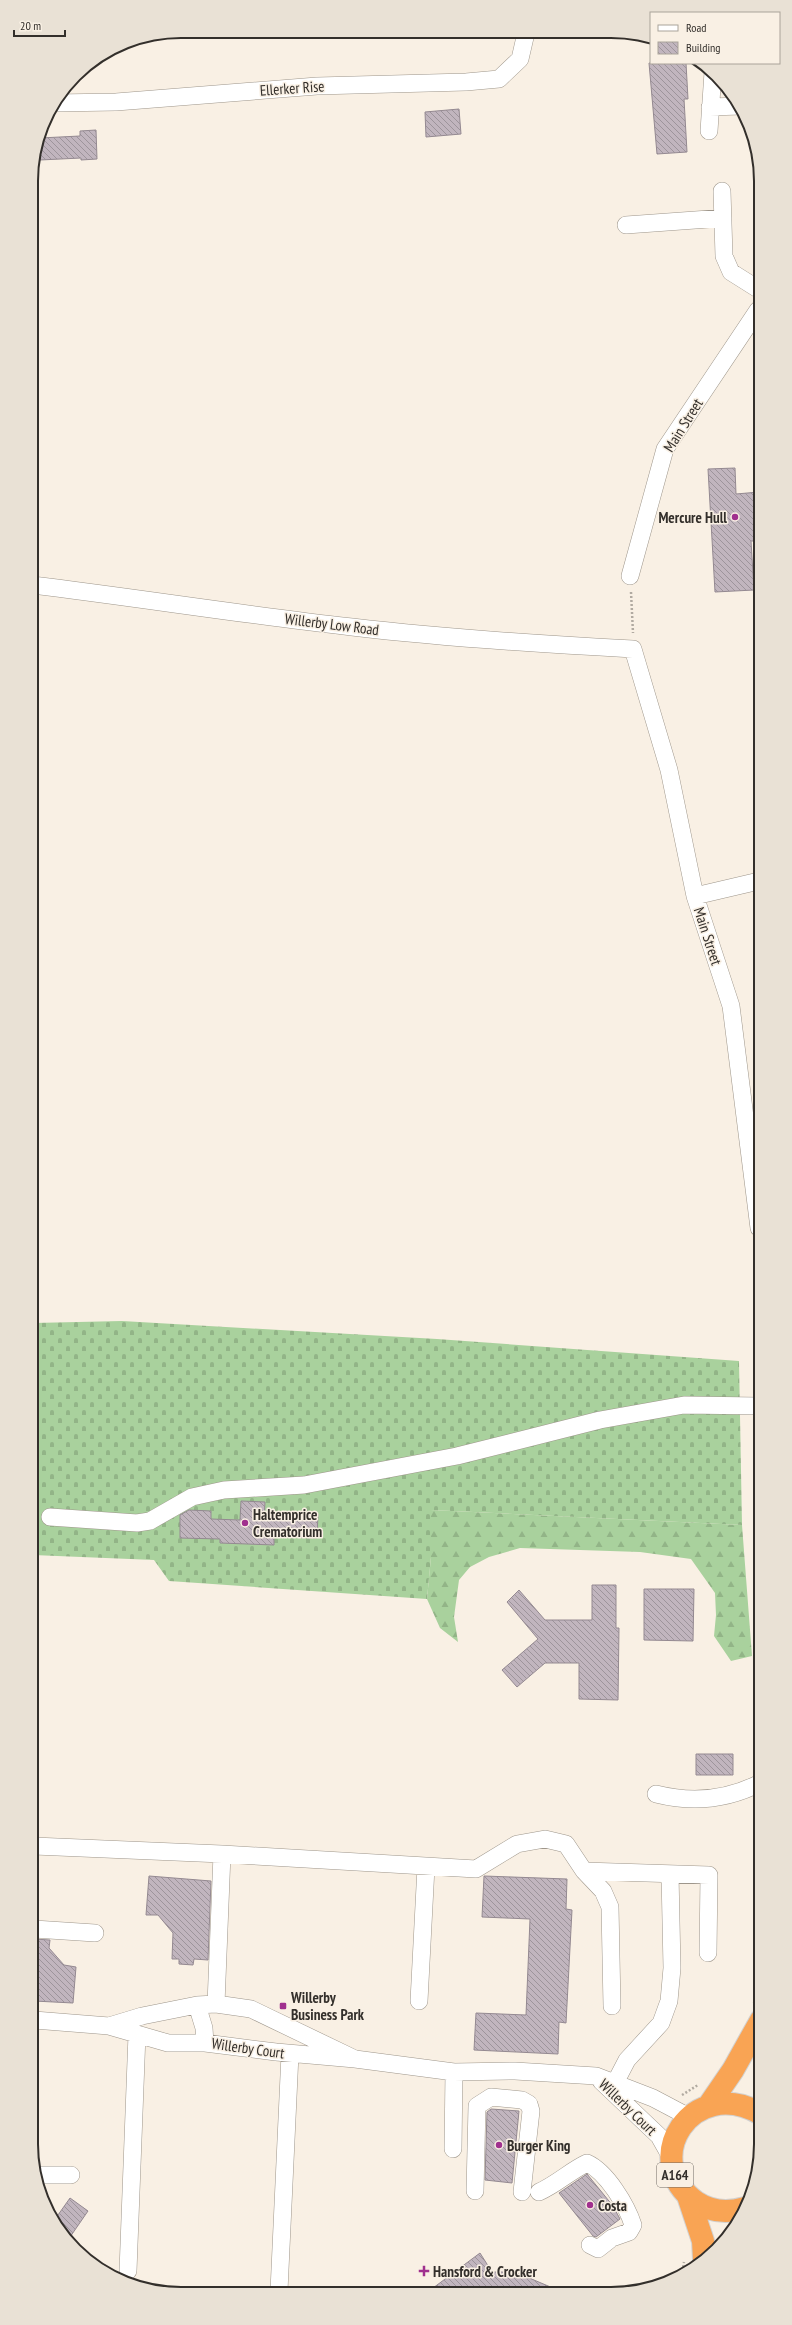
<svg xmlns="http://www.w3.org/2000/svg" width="792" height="2325" font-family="'PT Sans Narrow',sans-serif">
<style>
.forest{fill:url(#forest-firs)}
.cemetery{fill:url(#cemetery-stones)}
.building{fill:url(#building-back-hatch);stroke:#948991}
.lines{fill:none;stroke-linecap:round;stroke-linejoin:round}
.minor-casing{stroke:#9e968b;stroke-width:18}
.highway-casing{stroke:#d2d1d0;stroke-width:24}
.path{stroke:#b1aaa1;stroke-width:2.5;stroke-dasharray:2 2;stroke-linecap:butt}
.minor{stroke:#fff;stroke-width:17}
.highway{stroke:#f9a454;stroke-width:22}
.poi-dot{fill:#a0308e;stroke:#f9f0e4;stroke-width:1.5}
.labels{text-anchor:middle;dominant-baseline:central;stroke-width:3;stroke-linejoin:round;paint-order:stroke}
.shield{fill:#f9f0e4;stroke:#6e6962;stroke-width:1}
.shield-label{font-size:14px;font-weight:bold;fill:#332f2b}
.street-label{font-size:15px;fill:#332f2b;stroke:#f9f0e4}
.poi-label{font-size:15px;font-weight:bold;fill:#332f2b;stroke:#f9f0e4;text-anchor:start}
.rim{fill:none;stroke:#332f2b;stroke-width:2}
</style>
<defs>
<pattern id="forest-firs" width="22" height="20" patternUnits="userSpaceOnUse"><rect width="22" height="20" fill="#a9d19d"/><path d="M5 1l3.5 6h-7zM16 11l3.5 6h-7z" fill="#92b487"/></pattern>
<pattern id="cemetery-stones" width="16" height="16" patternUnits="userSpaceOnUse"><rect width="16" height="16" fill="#a9d19d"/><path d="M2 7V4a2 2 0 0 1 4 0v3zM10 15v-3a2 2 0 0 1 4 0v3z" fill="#92b487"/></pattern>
<pattern id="building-back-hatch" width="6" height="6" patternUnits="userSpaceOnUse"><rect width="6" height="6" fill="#c1b5be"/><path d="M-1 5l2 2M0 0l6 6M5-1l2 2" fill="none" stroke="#9d949b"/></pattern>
</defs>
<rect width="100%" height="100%" fill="#f9f0e4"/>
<!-- forest -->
<path class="forest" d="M431 1510 742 1525 752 1656 731 1661 714 1636 716 1615 715 1593 691 1559 640 1552 520 1548 489 1557 470 1567 459 1580 454 1617 458 1642 440 1628 427 1599 431 1557Z"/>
<!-- cemetery -->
<path class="cemetery" d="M122 1321 437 1339 739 1361 742 1525 431 1510V1557L427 1599 169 1581 154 1560 33 1555V1323Z"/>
<!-- building -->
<path class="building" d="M649 63H686L688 99H684L687 152 657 154Z
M459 109 461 134 426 137 425 112Z
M96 130 97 159 81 160V158L40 160V138L80 136V131Z
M735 468 736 494 759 492V541H751L754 590 715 592 708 469Z
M241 1501 265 1502 264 1520H296V1514H318L317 1538 274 1537V1545L220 1543V1539L180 1538V1515L189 1510 211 1511V1519L240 1520Z
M592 1585H616V1628H619L618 1700 579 1699V1663H545L517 1687 502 1670 538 1639 507 1602 519 1590 545 1620H592Z
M644 1589H694L693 1641 644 1640Z
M696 1754H733V1775H696Z
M149 1876 211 1881 208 1960 194 1959 193 1965 179 1964V1959H172L173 1933 158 1915H146Z
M484 1876 567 1879 566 1909 572 1910 566 2023 559 2022 558 2054 474 2050 476 2013 526 2015 530 1919 482 1917Z
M34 1939 50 1940 49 1948 64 1965 76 1967 73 2003 34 2001Z
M491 2109 519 2111 512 2183 485 2180 487 2112Z
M587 2174 613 2206 620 2219 596 2237 593 2236 559 2193Z
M70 2198 88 2211 68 2240 53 2222Z
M480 2253 492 2272H515L560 2291H429Z"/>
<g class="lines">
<!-- minor casing -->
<g class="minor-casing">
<path id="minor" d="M55 103 116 102 317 86 466 82 499 79 520 59 526 33
M710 107 741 106
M709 131 713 72
M722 191 724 256 731 272 758 289
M626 225 723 218
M630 576 665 449 758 310
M32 585C139 598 245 615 352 627 445 638 539 644 633 649L669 770 695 896 731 1006 759 1228
M695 896 759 881
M50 1517 137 1523 150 1521 192 1497 224 1490 304 1485 457 1456 600 1420 684 1405 760 1406
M656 1794C692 1803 727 1800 760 1783
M34 1846 222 1854 216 2004
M222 1854 476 1869 517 1844 545 1839 566 1844 584 1871 603 1891 610 1907 612 2006
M584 1871 709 1875 708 1953
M34 1929 95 1933
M419 2001 426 1867
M34 2020 109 2026 168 2043H205
M109 2026 142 2016 197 2005
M355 2059 251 2009 216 2004 197 2005 204 2028 205 2043 276 2052 355 2059 454 2072 515 2071 596 2076 653 2098 689 2117
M601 2081 659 2136 672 2159
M615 2083 627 2060 661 2023 669 2001 672 1968 670 1874
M453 2149 454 2072
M35 2175H71
M475 2191 477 2106 491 2097 522 2100 529 2104 531 2111 522 2192
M539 2192C557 2184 570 2171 587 2163 607 2172 627 2206 633 2225L629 2232 612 2238 598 2249 590 2245
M128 2271 137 2034
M279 2291 290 2054"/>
</g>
<!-- highway casing -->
<g class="highway-casing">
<path id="highway" d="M709 2105 733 2070 761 2020
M688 2196 703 2241 704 2259
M745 2208C728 2213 711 2212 696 2202 638 2160 692 2074 761 2114"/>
</g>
<!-- path -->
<path class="path" d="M631 592 633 633
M754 2003 759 1984 760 1969
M682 2095 698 2085
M682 2275 684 2262"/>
<!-- minor -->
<use href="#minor" class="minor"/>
<!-- highway -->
<use href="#highway" class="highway"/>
</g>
<!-- markers -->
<g class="poi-dot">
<circle cx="735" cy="517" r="4"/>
<circle cx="245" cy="1523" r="4"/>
<rect x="279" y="2002" width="8" height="8" rx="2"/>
<circle cx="499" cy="2145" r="4"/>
<circle cx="590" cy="2205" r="4"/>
<path d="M422 2265h4v4h4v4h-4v4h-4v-4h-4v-4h4z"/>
</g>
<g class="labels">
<!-- shield labels -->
<rect class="shield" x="657" y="2163" width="36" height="24" rx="3"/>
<g class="shield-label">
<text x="675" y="2175">A164</text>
</g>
<!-- street labels -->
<g class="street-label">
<text transform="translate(292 88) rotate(-4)">Ellerker Rise</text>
<text transform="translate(683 425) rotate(-58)">Main Street</text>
<text transform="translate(332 624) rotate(7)">Willerby Low Road</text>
<text transform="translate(708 936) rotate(72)">Main Street</text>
<text transform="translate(248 2048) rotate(8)">Willerby Court</text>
<text transform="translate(628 2107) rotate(44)">Willerby Court</text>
</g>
<!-- poi labels -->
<g class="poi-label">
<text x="727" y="517" text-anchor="end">Mercure Hull</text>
<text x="253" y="1514">Haltemprice<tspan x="253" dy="17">Crematorium</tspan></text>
<text x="291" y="1997">Willerby<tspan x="291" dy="17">Business Park</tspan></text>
<text x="507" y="2145">Burger King</text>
<text x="598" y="2205">Costa</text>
<text x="433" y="2271">Hansford &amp; Crocker</text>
</g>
</g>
<!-- crop -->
<path d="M0 0H792V2325H0ZM181 38H611A143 143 0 0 1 754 181V2144A143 143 0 0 1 611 2287H181A143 143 0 0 1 38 2144V181A143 143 0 0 1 181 38Z" fill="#e9e1d5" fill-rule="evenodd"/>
<path class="rim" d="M181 38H611A143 143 0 0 1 754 181V2144A143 143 0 0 1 611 2287H181A143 143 0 0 1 38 2144V181A143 143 0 0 1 181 38Z"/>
<!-- legend -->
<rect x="650" y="12" width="130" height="52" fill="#f9f0e4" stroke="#aaa39a"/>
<rect x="658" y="25" width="20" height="6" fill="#ffffff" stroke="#aaa39a"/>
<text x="686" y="32" font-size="12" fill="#332f2b">Road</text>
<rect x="658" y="42" width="20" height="12" fill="url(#building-back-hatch)" stroke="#aaa39a"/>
<text x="686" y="52" font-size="12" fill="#332f2b">Building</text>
<!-- scale -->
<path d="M14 30v6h51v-6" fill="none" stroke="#332f2b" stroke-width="2"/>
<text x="20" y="30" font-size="12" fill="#332f2b" stroke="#f9f0e4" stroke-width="3" paint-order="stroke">20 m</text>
</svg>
